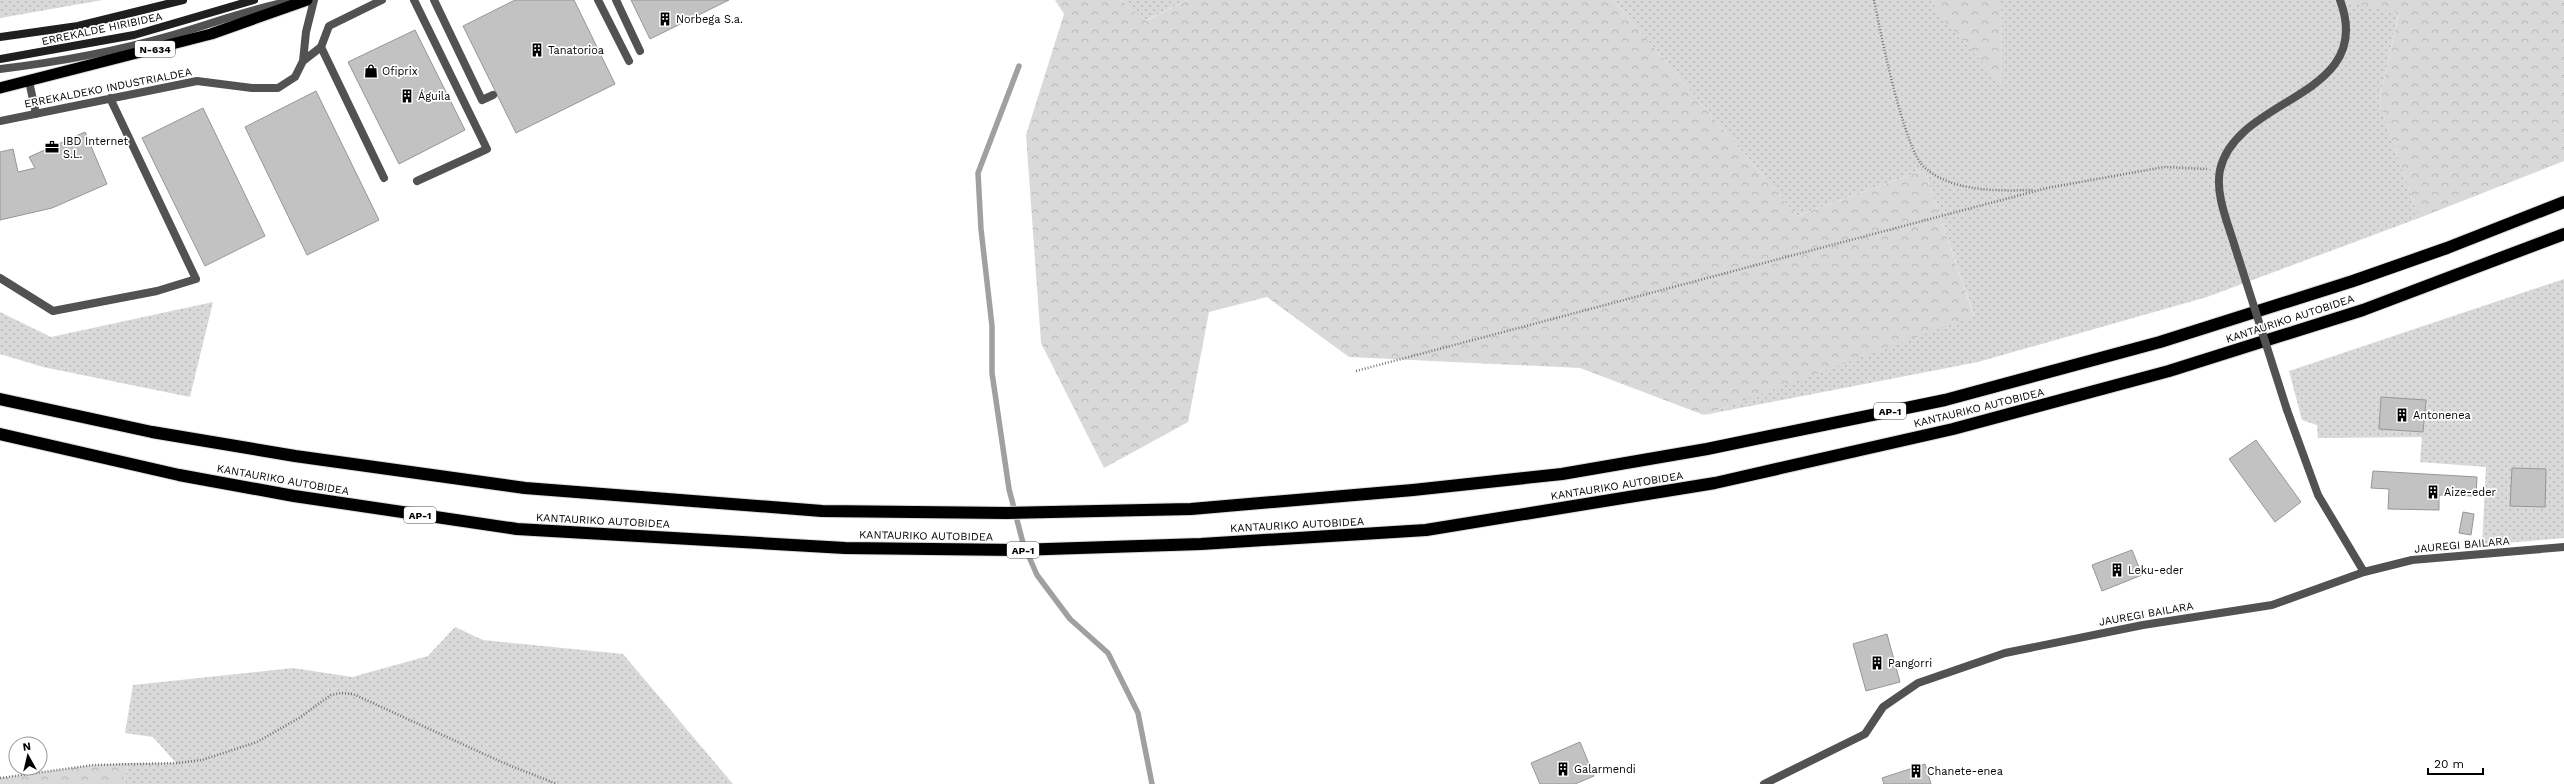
<svg xmlns="http://www.w3.org/2000/svg" width="2564" height="784" font-family="'Work Sans',sans-serif">
<style>
.grass{fill:url(#grass-dots)}
.forest{fill:url(#forest-crowns)}
.lines{fill:none;stroke-linecap:round;stroke-linejoin:round}
.stream{stroke:#a0a0a0;stroke-width:5.5}
.building{fill:#c2c2c2;stroke:#969696}
.trunk-casing{stroke:#dbdbdb;stroke-width:13}
.motorway-casing{stroke:#dbdbdb;stroke-width:14}
.path{stroke:#747474;stroke-width:2.5;stroke-dasharray:1 2;stroke-linecap:butt}
.service{stroke:#525252;stroke-width:8}
.minor{stroke:#525252;stroke-width:8}
.secondary{stroke:#1f1f1f;stroke-width:8}
.trunk{stroke:#000;stroke-width:11}
.motorway{stroke:#000;stroke-width:12}
.minor-bridge{stroke:#525252;stroke-width:8}
.labels{text-anchor:middle;dominant-baseline:central;stroke-width:3.5;stroke-linejoin:round;paint-order:stroke}
.shield{fill:#fff;stroke:#4c4c4c;stroke-width:1}
.shield-label{font-size:10px;font-weight:bold;fill:#000}
.poi-label{font-size:11px;fill:#000;stroke:#fff;text-anchor:start}
.street-label{font-size:11px;fill:#000;stroke:#fff}
</style>
<defs>
<pattern id="grass-dots" width="8" height="8" patternUnits="userSpaceOnUse"><rect width="8" height="8" fill="#d9d9d9"/><path d="M2 2h.1M6 6h.1" fill="none" stroke="#b8b8b8" stroke-width="1.8" stroke-linecap="round"/></pattern>
<pattern id="forest-crowns" width="20" height="18" patternUnits="userSpaceOnUse"><rect width="20" height="18" fill="#d9d9d9"/><path d="M2 6a3 3 0 1 1 6 0M12 15a3 3 0 1 1 6 0" fill="none" stroke="#b8b8b8"/></pattern>
</defs>
<rect width="100%" height="100%" fill="#fff"/>
<!-- grass -->
<path class="grass" d="M0 0H103L0 18Z
M1121 0H1187L1145 21Z
M1613 0H1932L1938 12 2002 84 2001 0H2335L2399 12 2379 102 2419 218 2207 297 1978 362 1704 415 1974 315 1924 170 1797 216Z
M2564 279V538L2482 545 2486 467 2420 462 2422 437 2318 438 2317 425 2302 420 2289 371Z
M213 302 190 397 43 367 0 354V312L51 337Z
M455 627 483 640 623 654 733 784H126L124 778 129 763H176L153 737 125 733 133 685 293 668 352 677 428 656Z"/>
<!-- forest -->
<path class="forest" d="M1055 0H1121L1146 21 1187 0H1613L1797 216 1924 170 1974 316 1704 415 1580 368 1349 357 1267 297 1209 312 1188 422 1104 468 1041 343 1026 135 1064 14Z
M1932 0H2001L2002 84 1937 12Z
M2335 0H2564V161L2419 218 2379 102 2399 13Z
M129 763 124 778 126 784H0V778L93 765Z"/>
<g class="lines">
<!-- stream -->
<path class="stream" d="M1019 66 978 173 981 229 992 326V373L1009 489 1023 543 1037 575 1070 619 1108 653 1138 713 1152 784"/>
</g>
<!-- building -->
<path class="building" d="M515 0H574L615 84 516 133 463 26Z
M631 0H729L650 39Z
M415 30 465 130 399 164 348 62Z
M316 91 379 220 307 255 245 127Z
M203 108 265 236 205 266 142 138Z
M85 132 107 184 52 208 0 220V152L13 149 18 172 35 168 29 157Z
M2381 397 2426 400 2423 432 2379 429Z
M2256 440 2301 502 2275 522 2229 459Z
M2512 468 2546 469 2545 507 2510 506Z
M2373 471 2477 477 2476 496 2439 495V510L2388 509 2389 489 2371 488Z
M2463 512 2474 514 2471 535 2459 533Z
M2132 550 2142 575 2102 591 2092 565Z
M1887 634 1900 682 1866 691 1853 644Z
M1580 742 1594 776 1575 784H1540L1531 763Z
M1925 764 1931 784H1884L1882 778Z"/>
<g class="lines">
<!-- trunk casing -->
<g class="trunk-casing">
<path id="trunk" d="M0 88 211 34 307 0"/>
</g>
<!-- motorway casing -->
<g class="motorway-casing">
<path id="motorway" d="M0 399 152 432 295 456 525 488 822 511 1007 513 1191 509 1413 490 1562 474 1707 449 1945 400 2160 342 2353 281 2447 248 2564 202
M0 434 179 475 294 496 517 529 845 548 1017 550 1201 544 1426 530 1715 483 1953 429 2169 371 2363 310 2564 234"/>
</g>
<!-- path -->
<path class="path" d="M1874 0C1880 30 1904 151 1925 168 1953 192 1998 191 2033 190
M1356 371 2047 188 2164 167 2207 169
M0 778 93 765 177 763 202 760 257 742 299 718 331 695 341 693 353 694 506 764 557 784"/>
<!-- service -->
<path class="service" d="M414 0 487 149 417 181
M434 0 482 100 493 95
M598 0 629 61
M321 47 384 178"/>
<!-- minor -->
<path class="minor" d="M616 0 640 51
M303 61 321 47 329 26 382 0
M0 69C59 62 117 51 173 35 213 23 251 9 291 1
M29 81 36 114
M0 121 197 81 252 88H278L295 77 303 61 306 32 314 0
M2235 247C2228 223 2215 195 2220 170 2236 96 2377 98 2340 0
M0 278 53 311 157 291 196 279 110 98
M2287 410 2318 495 2364 572
M1764 784 1865 734 1883 707 1918 683 2005 653 2143 625 2272 605 2364 572 2412 560 2564 547"/>
<!-- secondary -->
<path class="secondary" d="M0 37 78 26 183 0
M0 59 134 35 254 0"/>
<!-- trunk -->
<use href="#trunk" class="trunk"/>
<!-- motorway -->
<use href="#motorway" class="motorway"/>
<!-- minor-bridge -->
<path class="minor-bridge" d="M2235 247 2287 410"/>
</g>
<!-- icons -->
<defs>
<g id="building-bare" transform="scale(1.08)"><path d="M-4-6H4V6H1V3H-1V6H-4ZM-2.5-4.3h1.7v1.8h-1.7ZM.8-4.3h1.7v1.8H.8ZM-2.5-1h1.7V.8h-1.7ZM.8-1h1.7V.8H.8Z" fill="#000" stroke="#fff" stroke-width="2.5" paint-order="stroke"/></g>
<g id="shop-bare" transform="scale(1.08)"><path d="M-5-2.5h2.3a2.7 3.5 0 0 1 5.4 0H5L5.5 6h-11ZM-1.5-2.5h3a1.5 2.3 0 0 0-3 0Z" fill="#000" stroke="#fff" stroke-width="2.5" paint-order="stroke"/></g>
<g id="office-bare" transform="scale(1.08)"><path d="M-6-3h4V-5.5h4V-3h4V5H-6ZM-1-4.5V-3h2v-1.5ZM-6 0V1H6V0Z" fill="#000" stroke="#fff" stroke-width="2.5" paint-order="stroke"/></g>
</defs>
<g fill-rule="evenodd">
<use href="#building-bare" x="665" y="19"/>
<use href="#building-bare" x="537" y="50"/>
<use href="#shop-bare" x="371" y="71"/>
<use href="#building-bare" x="407" y="96"/>
<use href="#office-bare" x="52" y="147"/>
<use href="#building-bare" x="2402" y="415"/>
<use href="#building-bare" x="2433" y="492"/>
<use href="#building-bare" x="2117" y="570"/>
<use href="#building-bare" x="1877" y="663"/>
<use href="#building-bare" x="1563" y="769"/>
<use href="#building-bare" x="1916" y="771"/>
</g>
<g class="labels">
<!-- shield labels -->
<g class="shield">
<rect x="135" y="41" width="40" height="16" rx="3"/>
<rect x="1874" y="403" width="32" height="16" rx="3"/>
<rect x="404" y="507" width="32" height="16" rx="3"/>
<rect x="1007" y="542" width="32" height="16" rx="3"/>
</g>
<g class="shield-label">
<text x="155" y="49">N-634</text>
<text x="1890" y="411">AP-1</text>
<text x="420" y="515">AP-1</text>
<text x="1023" y="550">AP-1</text>
</g>
<!-- poi labels -->
<g class="poi-label">
<text x="676" y="19">Norbega S.a.</text>
<text x="548" y="50">Tanatorioa</text>
<text x="382" y="71">Ofiprix</text>
<text x="418" y="96">Águila</text>
<text x="63" y="141">IBD Internet<tspan x="63" dy="13">S.L.</tspan></text>
<text x="2413" y="415">Antonenea</text>
<text x="2444" y="492">Aize-eder</text>
<text x="2128" y="570">Leku-eder</text>
<text x="1888" y="663">Pangorri</text>
<text x="1574" y="769">Galarmendi</text>
<text x="1927" y="771">Chanete-enea</text>
</g>
<!-- street labels -->
<g class="street-label">
<text transform="translate(102 29) rotate(-12)">ERREKALDE HIRIBIDEA</text>
<text transform="translate(108 88) rotate(-11)">ERREKALDEKO INDUSTRIALDEA</text>
<text transform="translate(2290 319) rotate(-18)">KANTAURIKO AUTOBIDEA</text>
<text transform="translate(1979 408) rotate(-14)">KANTAURIKO AUTOBIDEA</text>
<text transform="translate(283 480) rotate(10)">KANTAURIKO AUTOBIDEA</text>
<text transform="translate(1617 486) rotate(-9)">KANTAURIKO AUTOBIDEA</text>
<text transform="translate(603 521) rotate(3)">KANTAURIKO AUTOBIDEA</text>
<text transform="translate(1297 525) rotate(-3)">KANTAURIKO AUTOBIDEA</text>
<text transform="translate(926 536) rotate(1)">KANTAURIKO AUTOBIDEA</text>
<text transform="translate(2462 545) rotate(-5)">JAUREGI BAILARA</text>
<text transform="translate(2146 614) rotate(-10)">JAUREGI BAILARA</text>
</g>
</g>
<!-- north arrow -->
<g transform="translate(28 756) rotate(352)"><circle r="19" fill="#ffffff" stroke="#999999"/>
<path d="M0-3L7 15L0 10L-7 15Z" fill="#000000"/>
<text y="-6" font-size="11" font-weight="bold" text-anchor="middle" fill="#000000">N</text>
</g>
<!-- scale -->
<path d="M2428 768v6h55v-6" fill="none" stroke="#000000" stroke-width="2"/>
<text x="2434" y="768" font-size="12" fill="#000000" stroke="#ffffff" stroke-width="3" paint-order="stroke">20 m</text>
</svg>
